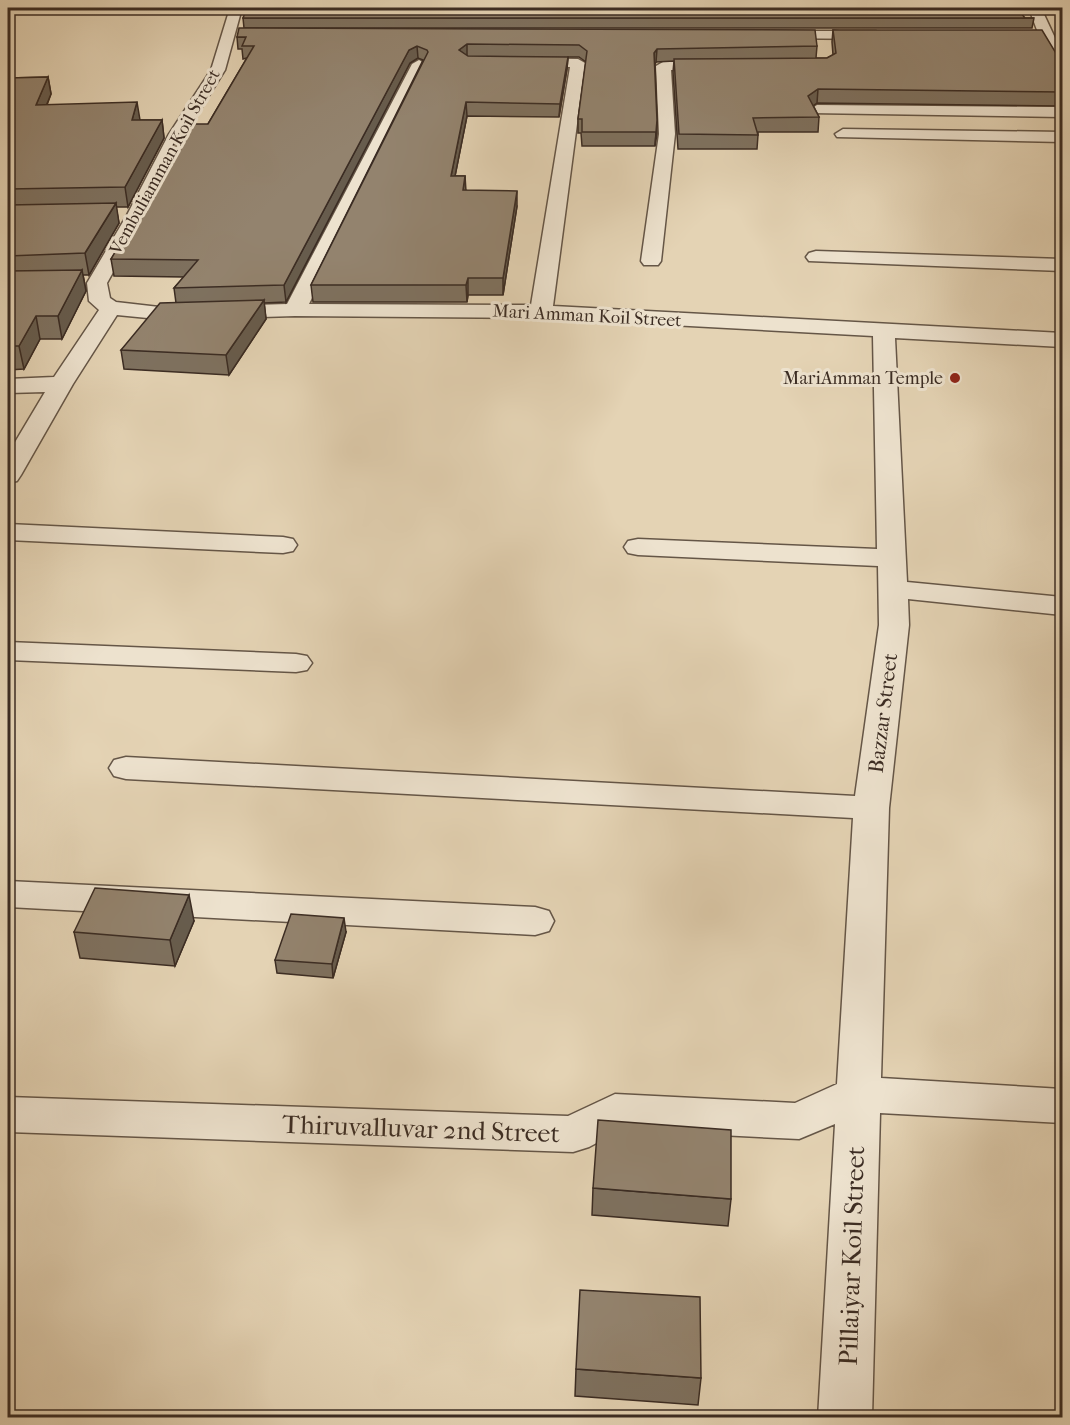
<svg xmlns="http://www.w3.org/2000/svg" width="1070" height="1425" font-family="'IM FELL French Canon',serif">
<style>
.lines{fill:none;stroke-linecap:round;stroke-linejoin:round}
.minor-casing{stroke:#655647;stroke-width:3}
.minor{fill:#ede2ce;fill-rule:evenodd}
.wall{fill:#7e715f;stroke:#3b2c23;stroke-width:1.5}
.shaded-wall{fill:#675c4d;stroke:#3b2c23;stroke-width:1.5}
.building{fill:#93836e;stroke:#3b2c23;stroke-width:1.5}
.poi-dot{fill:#8f2418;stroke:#ede2ce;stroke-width:2}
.labels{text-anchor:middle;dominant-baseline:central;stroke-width:6;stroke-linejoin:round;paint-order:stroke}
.far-street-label{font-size:18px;fill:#3b2c23;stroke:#ede2ce}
.far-poi-label{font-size:18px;fill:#3b2c23;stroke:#ede2ce;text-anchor:end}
.street-label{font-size:21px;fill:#3b2c23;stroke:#ede2ce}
.near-street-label{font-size:26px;fill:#3b2c23;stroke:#ede2ce}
</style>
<rect width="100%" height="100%" fill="#e4d3b4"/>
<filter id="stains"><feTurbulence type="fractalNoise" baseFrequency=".00333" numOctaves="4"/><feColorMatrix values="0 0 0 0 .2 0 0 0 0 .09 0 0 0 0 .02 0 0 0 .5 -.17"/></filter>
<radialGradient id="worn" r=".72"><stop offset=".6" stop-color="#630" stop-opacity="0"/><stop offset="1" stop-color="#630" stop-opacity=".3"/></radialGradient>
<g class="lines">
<!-- minor casing -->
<g class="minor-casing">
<path id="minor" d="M230 8H242L225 70 185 134 145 215 107 283 110 298 116 302 168 308 287 304 412 64 419 60 426 64 309 304 531 305 570 67 524 66 517 62 524 58 578 59 585 63 553 306 1062 333V347L895 338 907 582 1062 597V615L908 599 909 625 889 808 881 1078 1062 1089V1123L880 1113 872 1418H818L835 1124 799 1139 621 1130 589 1147 573 1152 8 1132V1097L568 1116 615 1094 795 1103 837 1084 853 818 126 779 114 776 109 768 114 760 126 757 855 796 879 625 878 566 638 555 628 553 624 547 628 541 638 539 877 549 873 336 541 318 295 316 168 320 117 315 73 384 21 475 17 481 8 483V454L45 392 8 393V379L54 377 99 310 89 301 87 283 127 215 169 134 211 70Z
M1029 8H1041L1062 53V68C1048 65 1034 22 1029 8Z
M772 31H876L883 35 876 39 767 38 765 35Z
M663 62H719L726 66 719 70H671L675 134 661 261 658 265H644L641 261 659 134 656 66Z
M817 105 1062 107V117L811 113 809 110Z
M843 129 1062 132V142L837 137 835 134Z
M816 251 1062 259V271L809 261 806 257 809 253Z
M8 524 283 537 293 539 297 545 293 551 283 553 8 540Z
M8 642 296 654 307 656 312 663 307 670 296 672 8 660Z
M8 881 535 907 549 911 554 921 549 931 535 935 8 907Z"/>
</g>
<!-- minor -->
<use href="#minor" class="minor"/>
</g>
<!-- wall -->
<path class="wall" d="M243 18H1034L1032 28H244Z
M1060 25H1062V49L1057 38Z
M833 30 1057 55 1062 57V106L817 103 813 105 819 117 818 132H758V135L757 149H678L673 72 674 61 656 62 655 64 657 120 655 146H582L581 133H578V119L586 62 579 57H568L567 69 559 117 467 116 455 176H465V190L517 206 503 295H468L467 302H313L311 285 423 60 418 58 410 63 286 302 264 303 266 319 229 375 124 369 121 350 176 303 174 288 184 277 114 276 111 259 208 124 247 58 243 59 242 49H238L237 37 817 46 816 58H827L833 55 832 42Z
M48 77 51 94 47 105 140 120H162L164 138 128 207H116L119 223 89 275H83L86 291 62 339H40L24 369 8 370V78Z
M194 921 175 966 80 958 74 932Z
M346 932 333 978 277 973 275 960Z
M593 1188 731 1199 728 1226 592 1215Z
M576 1369 701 1378 698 1405 575 1396Z"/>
<!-- shaded-wall -->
<path class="shaded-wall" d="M8 8H21L8 20Z
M467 44V56L459 50Z
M417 46 418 58 410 63 286 302 284 285 409 50Z
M657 49 656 62 654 66V53Z
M568 57 567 69 559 117 560 104Z
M48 77 51 94 39 123 36 105Z
M818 89 817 103 807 110 808 96Z
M137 102 140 120 135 139 132 120Z
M466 102 467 116 452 191 451 176Z
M162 120 164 138 128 207 125 187Z
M657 120V134L655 146 656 132Z
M465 176 466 191 463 190Z
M517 191V206L503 295V278Z
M116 203 119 223 89 275 85 253Z
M82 270 86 291 62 339 58 316Z
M468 278V295L467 302 466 285Z
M264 300 266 319 229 375 226 355Z
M36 316 40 339 24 369 19 346Z
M189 895 194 921 175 966 170 940Z
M344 918 346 932 333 978 332 964Z"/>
<!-- building -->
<path class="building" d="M247 8H1017L1025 18H1034H243Z
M239 28 815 30 817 46 657 49 654 53 657 120 656 132H582V119H578L587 51 579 45 467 44 459 50 468 56 568 57 560 104 466 102 451 176H465L463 190 517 191 503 278H468L466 285H311L428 52 427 50 417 46 409 50 284 285 174 288 198 260 111 259 145 201 184 124H208L254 46H242L246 37H237Z
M833 30H1042L1057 55 1062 57V92L818 89 808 96 819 117 753 118 758 135 679 134 674 59 827 58 836 53Z
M48 77 36 105 137 102 132 120H162L125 187 8 189V78Z
M116 203 85 253 8 256V205Z
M82 270 58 316H36L19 346H8V271Z
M264 300 226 355 121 350 160 303Z
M95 888 189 895 170 940 74 932Z
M291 914 344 918 332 964 275 960Z
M598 1120 731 1130V1199L593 1188Z
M580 1290 700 1297 701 1378 576 1369Z"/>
<!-- markers -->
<circle class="poi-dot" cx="955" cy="378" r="6"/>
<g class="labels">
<!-- far-street labels -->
<g class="far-street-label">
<text transform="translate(165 162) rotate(-61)">Vembuliamman Koil Street</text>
<text transform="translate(587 316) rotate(3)">Mari Amman Koil Street</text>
</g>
<!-- far-poi labels -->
<g class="far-poi-label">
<text x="943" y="378">MariAmman Temple</text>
</g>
<!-- street labels -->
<g class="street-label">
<text transform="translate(883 713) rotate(-83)">Bazzar Street</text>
</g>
<!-- near-street labels -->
<g class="near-street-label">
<text transform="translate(421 1129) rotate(2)">Thiruvalluvar 2nd Street</text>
<text transform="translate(852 1256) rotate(-88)">Pillaiyar Koil Street</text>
</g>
</g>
<!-- margin -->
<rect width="1070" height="1425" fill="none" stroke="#e4d3b4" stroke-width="30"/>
<rect x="9" y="9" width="1052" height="1407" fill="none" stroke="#3b2c23" stroke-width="3"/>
<rect x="15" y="15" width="1040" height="1395" fill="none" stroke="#3b2c23" stroke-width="1.5"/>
<rect width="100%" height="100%" filter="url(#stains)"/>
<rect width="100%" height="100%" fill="url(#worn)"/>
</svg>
